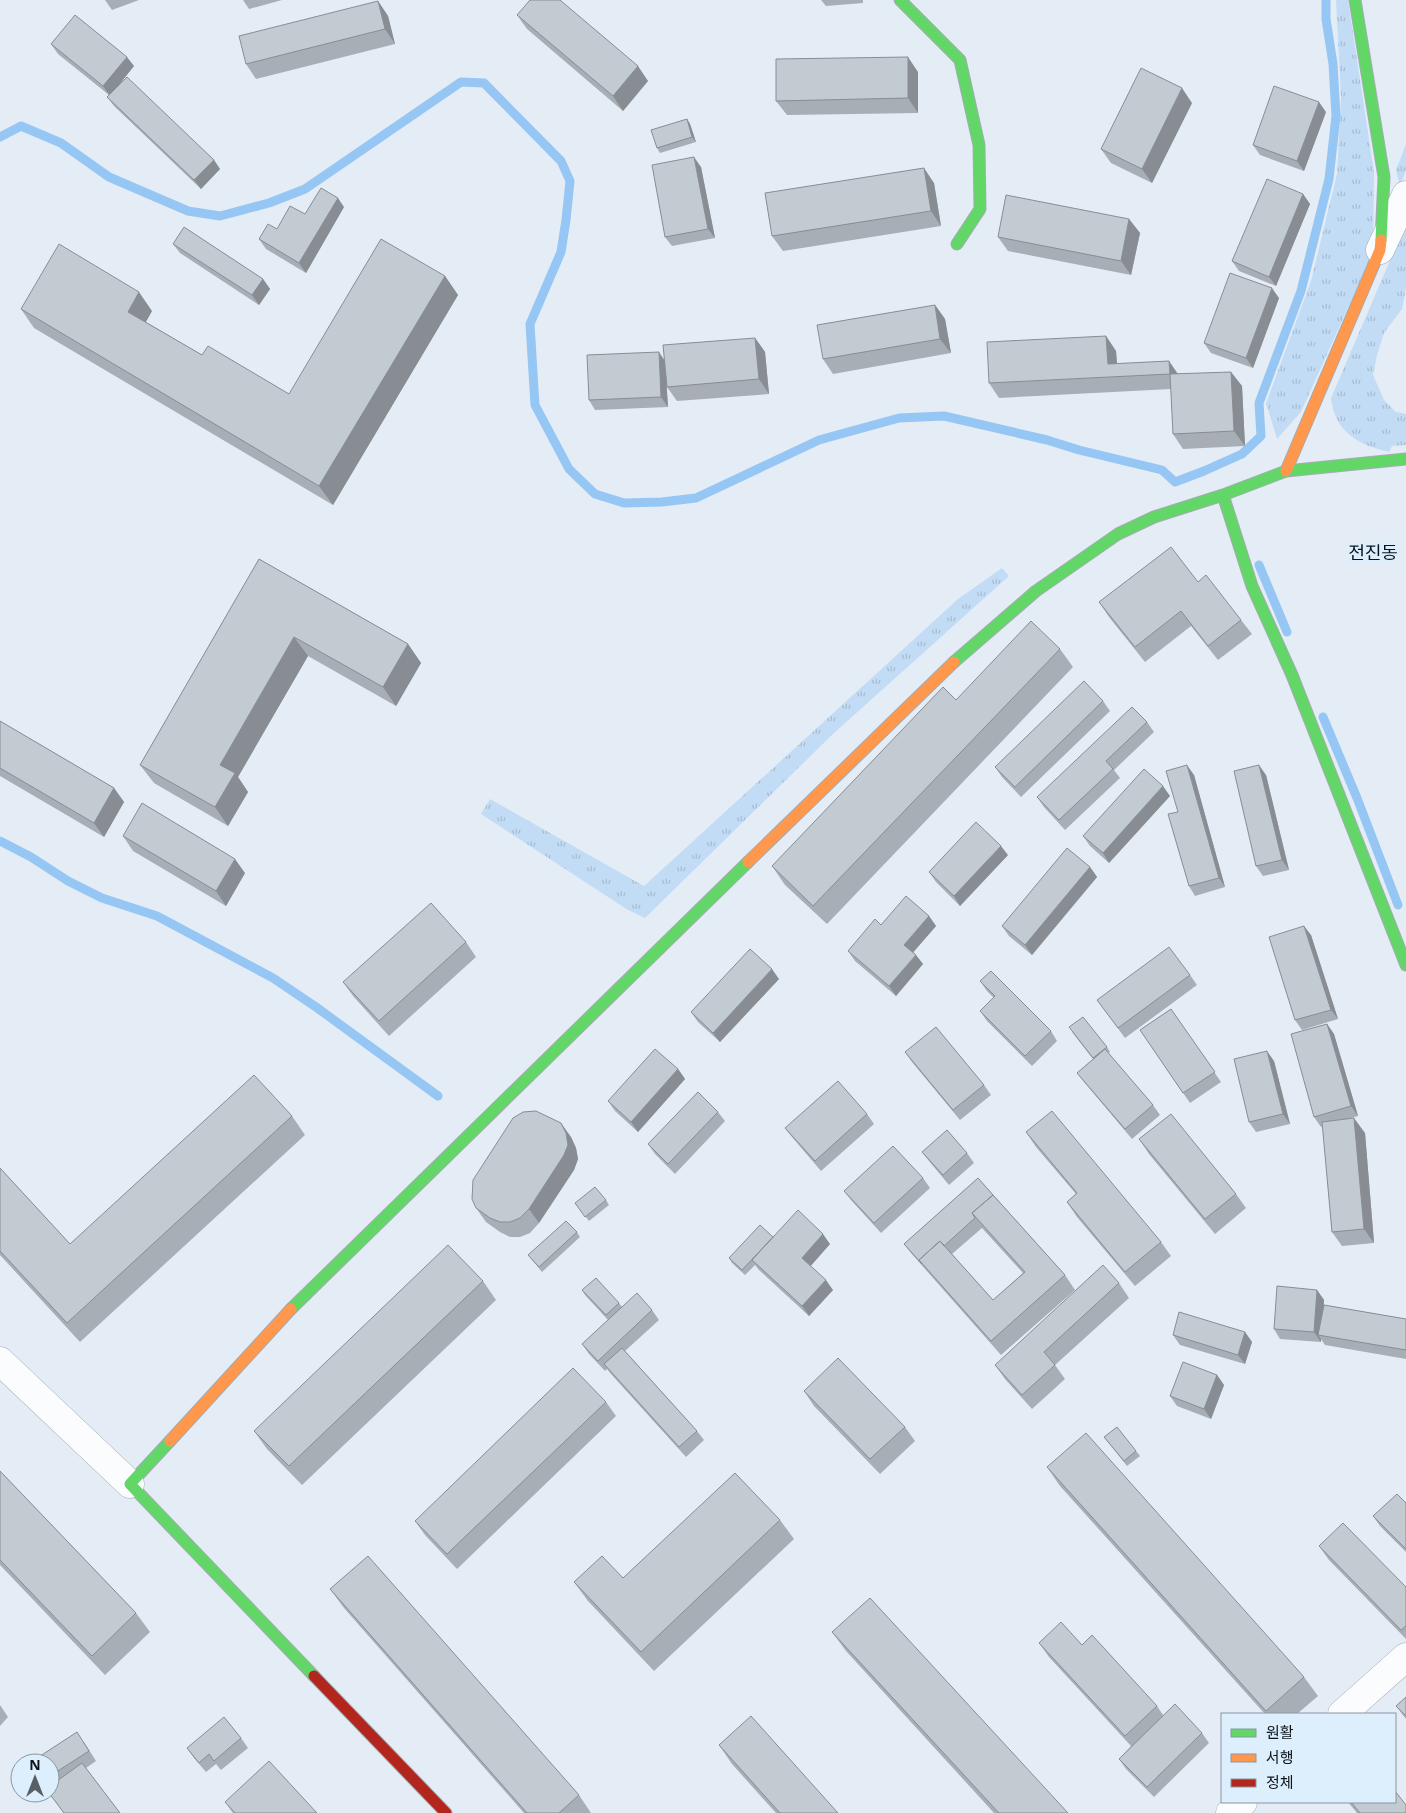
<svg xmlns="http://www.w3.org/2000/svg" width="1406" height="1813" font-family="'Open Sans','Noto Sans KR',sans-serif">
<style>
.grass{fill:url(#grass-tufts)}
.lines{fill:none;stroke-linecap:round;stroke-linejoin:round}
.stream{stroke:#96c6f4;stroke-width:9}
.street-casing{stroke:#a4acb3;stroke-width:29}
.fast-casing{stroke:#a4acb3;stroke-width:13}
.slow-casing{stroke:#a4acb3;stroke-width:13}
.jam-casing{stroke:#a4acb3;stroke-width:13}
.street{stroke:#fbfcfe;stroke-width:28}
.fast{stroke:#63d668;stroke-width:11}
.slow{stroke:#ff974d;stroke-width:11}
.jam{stroke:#b3261e;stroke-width:11}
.wall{fill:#a7aeb5;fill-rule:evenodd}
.shaded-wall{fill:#888d93}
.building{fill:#c2cad2;stroke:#888d93}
.labels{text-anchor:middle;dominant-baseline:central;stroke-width:5;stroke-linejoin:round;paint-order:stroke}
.quarter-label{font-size:18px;fill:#0c1319;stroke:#ddeefd}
</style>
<defs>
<pattern id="grass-tufts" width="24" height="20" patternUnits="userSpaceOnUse" patternTransform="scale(1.25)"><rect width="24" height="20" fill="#c2dcf5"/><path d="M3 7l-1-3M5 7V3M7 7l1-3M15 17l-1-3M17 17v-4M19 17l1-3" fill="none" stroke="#a6bcd1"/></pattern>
</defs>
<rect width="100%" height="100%" fill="#e4edf6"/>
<!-- grass -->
<path class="grass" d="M1336 0H1348L1374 172 1373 252 1301 412 1277 439 1266 403 1311 281 1337 174 1341 97Z
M1406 144V170L1400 187 1396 170Z
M1406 223V287L1402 309 1384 333 1377 355 1373 375 1384 400 1396 412 1406 414V445L1392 446 1389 452C1358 445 1335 432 1331 398Z
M1002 568 1009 576 834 733 645 918 628 910 481 814 490 799 644 886 958 599Z"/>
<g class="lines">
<!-- stream -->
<path class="stream" d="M0 137 21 126 61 143 109 177 188 211 220 216 269 203 305 189 461 82 484 83 561 161 570 181 566 220 561 252 530 324 535 405 569 469 595 494 624 503 662 502 696 498 819 440 899 418 944 416 1047 440 1079 450 1162 470 1175 482 1204 471 1242 454 1261 436 1259 403 1301 291 1329 179 1336 116 1333 64 1326 19V0
M1259 565 1287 632
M1323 717 1357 798 1398 905
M0 841 31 857 68 881 102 898 157 916 273 978 316 1007 438 1096"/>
<!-- street casing -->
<g class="street-casing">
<path id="street" d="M1380 250 1406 195
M0 1361 130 1484
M1342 1714 1406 1657
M1230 1813 1243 1802"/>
</g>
<!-- fast casing -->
<g class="fast-casing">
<path id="fast" d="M900 0 960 60 979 145 980 209 957 244
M1355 0 1384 177 1381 240
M1223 495 1252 586 1292 675 1406 965
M954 662 1036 591 1118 534 1154 517 1223 495 1286 471 1406 459
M291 1309 748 862
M170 1441 130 1484 314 1676"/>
</g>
<!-- slow casing -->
<g class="slow-casing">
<path id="slow" d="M1286 471 1380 250 1381 240
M748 862 954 662
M170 1441 291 1309"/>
</g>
<!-- jam casing -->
<g class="jam-casing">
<path id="jam" d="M314 1676 446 1813"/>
</g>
<!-- street -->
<use href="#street" class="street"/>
<!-- fast -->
<use href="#fast" class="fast"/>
<!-- slow -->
<use href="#slow" class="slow"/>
<!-- jam -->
<use href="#jam" class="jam"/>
</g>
<!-- wall -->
<path class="wall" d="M105 0H139L112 10Z
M243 0H282L249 9Z
M821 0H863V3L826 6Z
M378 1 388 16 395 44 256 79 246 64Z
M517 15 648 81 623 111 527 29Z
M51 44 134 66 118 86 214 160 220 169 201 189 114 106 107 97 109 95 58 54Z
M918 72V113L787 115 776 101Z
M1192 103 1152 183 1111 163 1101 149Z
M1326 112 1304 171 1260 155 1253 145Z
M687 119 690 124 696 142 660 153 657 148Z
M701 167 715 238 672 246 665 237Z
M934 183 941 226 783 251 772 236Z
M1303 194 1310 204 1276 286 1239 271 1232 261Z
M344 207 306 273 266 249 259 239 305 214Z
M1129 219 1140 233 1131 275 1008 251 998 237Z
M173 244 263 279 270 289 259 305 180 253Z
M445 276 458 295 333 505 34 328 21 309 152 311 146 322 202 355 289 394Z
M1279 298 1253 368 1211 353 1204 343Z
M935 305 945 319 951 353 833 374 823 359Z
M1106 336 1116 351 1117 364 1169 361 1178 374 1231 372 1242 386 1245 446 1183 449 1173 434 1171 389 999 398 989 383Z
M755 338 765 352 769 394 677 401 667 387 666 377 668 407 595 410 589 400 665 360Z
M259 559 408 644 421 663 396 706 308 656 238 777 248 792 228 826 154 783 140 765Z
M1198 582 1241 620 1252 634 1218 660 1191 626 1145 662 1109 617 1099 602Z
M1060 649 1073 667 827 924 785 885 772 866 956 700Z
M1103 701 1110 711 1021 797 1002 777 995 767Z
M0 721 114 788 124 802 104 837 0 776Z
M1147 722 1154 732 1114 770 1120 778 1065 830 1044 807 1037 797Z
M1194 775 1225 887 1195 896 1189 886Z
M1266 775 1289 870 1263 876 1256 866Z
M1170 796 1109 863 1090 846 1083 836Z
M123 836 245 873 226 906 133 851Z
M1008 855 960 906 936 882 929 872Z
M1090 867 1097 877 1032 955 1009 936 1002 926Z
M929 916 936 926 913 952 923 964 896 996 855 961 848 951 881 925Z
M1311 935 1338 1019 1302 1030 1295 1020Z
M466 942 476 957 389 1036 353 996 343 982Z
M1190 975 1197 985 1125 1038 1097 1000Z
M779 979 720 1042 698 1022 691 1012Z
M980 981 1051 1031 1057 1041 1032 1066 987 1021 980 1011 994 998 987 991Z
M1171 1009 1221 1082 1190 1103 1140 1030Z
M1327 1024 1334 1034 1358 1116 1348 1119 1365 1133 1374 1243 1342 1246 1332 1232 1323 1126 1321 1127 1314 1117Z
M1072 1032 1107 1047 1110 1052 1108 1053 1153 1105 1160 1115 1132 1139 1084 1082 1077 1073 1093 1059Z
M905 1052 984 1085 991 1095 960 1120 912 1062Z
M1274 1061 1290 1124 1256 1132 1249 1122Z
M678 1069 685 1079 638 1132 615 1111 608 1101Z
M718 1112 725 1121 675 1174 655 1154 648 1144Z
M867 1114 874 1124 821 1171 792 1137 785 1128Z
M292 1116 305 1135 80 1342 0 1255V1168L70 1244Z
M1026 1132 1161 1242 1171 1256 1135 1286 1077 1217 1067 1202 1076 1194 1036 1147Z
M571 1137 576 1148 578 1159 574 1170 539 1223 530 1233 520 1237H510L500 1232 486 1222 476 1208Z
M1139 1139 1236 1194 1246 1208 1215 1234 1149 1154Z
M922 1152 967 1153 974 1163 949 1185 929 1161Z
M923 1178 930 1188 881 1233 851 1200 844 1191Z
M978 1178 1065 1275 1075 1290 1001 1355 911 1253 904 1244ZM982 1228 1023 1273 993 1300 952 1254Z
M606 1200 609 1205 589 1221 575 1203Z
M577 1232 580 1237 542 1272 528 1255Z
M773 1237 830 1244 810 1266 833 1290 809 1316 759 1270 755 1265 745 1275 732 1263 729 1258Z
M483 1281 496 1300 302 1485 267 1449 254 1431Z
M1119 1283 1129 1298 1055 1365 1065 1379 1032 1409 1005 1379 995 1365Z
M582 1290 619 1303 622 1307 652 1310 659 1320 625 1351 697 1431 704 1440 686 1457 611 1374 607 1369 605 1371 589 1354 582 1344 608 1320 585 1295Z
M1317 1290 1324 1300V1305L1406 1319V1359L1325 1345 1321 1339V1342L1280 1339 1274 1329Z
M1245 1332 1252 1342 1245 1364 1180 1345 1173 1335Z
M1217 1375 1224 1385 1211 1419 1177 1406 1170 1396Z
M804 1391 905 1427 915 1441 880 1474 814 1406Z
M606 1402 616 1416 457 1569 425 1535 415 1521Z
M1104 1437 1136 1451 1140 1456 1127 1466Z
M1047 1467 1304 1677 1318 1696 1297 1714H1265L1060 1486Z
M0 1471 136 1613 150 1632 105 1675 0 1565Z
M1406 1503V1552L1380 1526 1373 1516Z
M780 1520 794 1539 654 1671 588 1601 574 1582 623 1578Z
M1319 1546 1406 1587V1639L1329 1560Z
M330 1589 579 1795 591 1813H524L344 1608Z
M832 1632 1068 1813H994L846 1651Z
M1039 1643 1157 1706 1163 1715 1202 1733 1209 1743 1154 1797 1126 1769 1119 1759 1131 1746 1049 1657Z
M1406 1697V1719L1396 1706Z
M0 1705 8 1717 0 1726Z
M241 1738 248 1748 221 1770 216 1764 206 1772 194 1758 187 1748Z
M84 1742 96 1761 86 1768 120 1813H64L49 1793 51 1785 50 1784V1763Z
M719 1745 838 1813H776L732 1764Z
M225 1802 317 1813H233Z
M1348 1802H1395L1406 1813H1357Z"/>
<!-- shaded-wall -->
<path class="shaded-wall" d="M378 1 388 16 395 44 385 29Z
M127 57 134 66 110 96 103 86Z
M908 57 918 72V113L908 98Z
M638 66 648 81 623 111 613 96Z
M1182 88 1192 103 1152 183 1142 169Z
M1319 102 1326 112 1304 171 1297 161Z
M687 119 690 124 696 142 692 137Z
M694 157 701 167 715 238 708 229Z
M214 160 220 169 201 189 194 180Z
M924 168 934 183 941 226 931 211Z
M1303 194 1310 204 1276 286 1269 277Z
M338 198 344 207 306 273 299 263Z
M1129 219 1140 233 1131 275 1121 261Z
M445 276 458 295 333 505 319 486Z
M263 279 270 289 259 305 252 295Z
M1272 288 1279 298 1253 368 1246 358Z
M139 292 152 311 141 330 128 312Z
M935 305 945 319 951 353 940 339Z
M1106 336 1116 351 1118 377 1108 364Z
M755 338 765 352 769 394 759 379Z
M659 352 665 361 668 407 661 397Z
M1169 361 1179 376 1170 374Z
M1231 372 1242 386 1245 446 1234 431Z
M294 637 308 656 238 777 248 792 228 826 215 807 220 765Z
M408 644 421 663 396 706 383 687Z
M1187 765 1194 775 1225 887 1219 878Z
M1259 765 1266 775 1289 870 1282 860Z
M1163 786 1170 796 1109 863 1103 853Z
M114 788 124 802 104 837 94 823Z
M1001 846 1008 855 960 906 954 896Z
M235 859 245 873 226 906 216 891Z
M1090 867 1097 877 1032 955 1025 945Z
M929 916 936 926 911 955 904 945Z
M1304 926 1311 935 1338 1019 1331 1010Z
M916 955 923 964 896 996 889 986Z
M772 969 779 979 720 1042 713 1033Z
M1327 1024 1334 1034 1358 1116 1351 1106Z
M1267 1051 1274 1061 1290 1124 1283 1114Z
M678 1069 685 1079 638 1132 631 1122Z
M1354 1118 1365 1133 1374 1243 1364 1229Z
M561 1123 571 1137 576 1148 578 1159 574 1170 539 1223 529 1209Z
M823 1234 830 1244 809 1268 802 1258Z
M826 1280 833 1290 809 1316 802 1306Z
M1317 1290 1324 1300 1321 1335H1318L1321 1339V1342L1314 1332Z
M1245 1332 1252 1342 1245 1364 1238 1355Z
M1217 1375 1224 1385 1211 1419 1204 1409Z"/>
<!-- building -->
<path class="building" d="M530 0H560L638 66 613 96 517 15Z
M378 1 385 29 246 64 239 36Z
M75 15 127 57 103 86 51 44Z
M908 57V98L776 101V59Z
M1141 68 1182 88 1142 169 1101 149Z
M127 77 214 160 194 180 107 97Z
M1274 86 1319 102 1297 161 1253 145Z
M687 119 692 137 657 148 651 130Z
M694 157 708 229 665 237 652 165Z
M924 168 931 211 772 236 765 193Z
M1267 179 1303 194 1269 277 1232 261Z
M321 188 338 198 299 263 259 239 268 224 277 229 290 206 305 214Z
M1006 195 1129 219 1121 261 998 237Z
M184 227 263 279 252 295 173 244Z
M381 239 445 276 319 486 21 309 59 244 139 292 128 312 202 355 208 346 289 394Z
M1230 273 1272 288 1246 358 1204 343Z
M935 305 940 339 823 359 817 325Z
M1106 336 1108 364 1169 361 1170 374 989 383 987 342Z
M755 338 759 379 667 387 663 345Z
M659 352 661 397 589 400 587 355Z
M1231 372 1234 431 1173 434 1170 374Z
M1171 547 1198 582 1206 575 1241 620 1208 646 1181 611 1135 647 1099 602Z
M259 559 408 644 383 687 294 637 220 765 235 773 215 807 140 765Z
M1031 621 1060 649 813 906 772 866 943 687 956 700Z
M1084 681 1103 701 1015 787 995 767Z
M1132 707 1147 722 1106 761 1113 769 1059 820 1037 797Z
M0 721 114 788 94 823 0 768Z
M1187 765 1219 878 1189 886 1168 814 1178 812 1166 771Z
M1259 765 1282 860 1256 866 1234 771Z
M1144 769 1163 786 1103 853 1083 836Z
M142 803 235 859 216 891 123 836Z
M976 822 1001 846 954 896 929 872Z
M1067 848 1090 867 1025 945 1002 926Z
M906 896 929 916 904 945 916 955 889 986 848 951 875 919 881 925Z
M431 903 466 942 379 1021 343 982Z
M1304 926 1331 1010 1295 1020 1269 937Z
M1169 947 1190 975 1118 1028 1097 1000Z
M750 949 772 969 713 1033 691 1012Z
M991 971 1051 1031 1025 1056 980 1011 995 996 980 981Z
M1171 1009 1215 1072 1183 1093 1140 1030Z
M1083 1017 1107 1047 1093 1058 1069 1027Z
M1327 1024 1351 1106 1314 1117 1291 1034Z
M936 1027 984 1085 953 1110 905 1052Z
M655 1049 678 1069 631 1122 608 1101Z
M1105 1049 1153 1105 1125 1129 1077 1073Z
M1267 1051 1283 1114 1249 1122 1234 1059Z
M254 1075 292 1116 67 1323 0 1251V1168L70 1244Z
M838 1081 867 1114 815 1161 785 1128Z
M698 1092 718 1112 668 1164 648 1144Z
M536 1111 561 1123 566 1133 568 1145 564 1155 529 1209 520 1218 510 1222H500L490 1218 476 1208 472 1199 473 1180 513 1118 523 1112Z
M1052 1111 1161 1242 1125 1272 1067 1202 1077 1193 1026 1132Z
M1171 1114 1236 1194 1205 1219 1139 1139Z
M1354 1118 1364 1229 1332 1232 1322 1122Z
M947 1130 967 1153 943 1175 922 1152Z
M893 1146 923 1178 874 1223 844 1191Z
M978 1178 993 1195 972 1213 975 1218 944 1246 940 1241 919 1260 922 1264 904 1244Z
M595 1187 606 1200 585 1217 575 1203Z
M993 1195 1065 1275 991 1341 919 1260 940 1241 993 1300 1025 1272 972 1213Z
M798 1210 823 1234 802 1258 826 1280 802 1306 752 1260Z
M566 1221 577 1232 539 1267 528 1255Z
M760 1225 773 1237 742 1270 729 1258Z
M448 1245 483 1281 289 1466 254 1431Z
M1103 1265 1119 1283 1044 1352 1055 1365 1022 1395 995 1365Z
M596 1278 619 1303 606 1315 582 1290Z
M1277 1286 1317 1290 1314 1332 1274 1329Z
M637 1293 652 1310 598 1361 582 1344Z
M1324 1305 1406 1319V1350L1318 1335Z
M1179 1312 1245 1332 1238 1355 1173 1335Z
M622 1348 697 1431 679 1447 604 1364Z
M838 1358 905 1427 870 1459 804 1391Z
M1183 1362 1217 1375 1204 1409 1170 1396Z
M573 1368 606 1402 447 1554 415 1521Z
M1117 1427 1136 1451 1124 1461 1104 1437Z
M1086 1433 1304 1677 1266 1711 1047 1467Z
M0 1471 136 1613 92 1656 0 1560Z
M735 1473 780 1520 641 1652 574 1582 602 1556 623 1578Z
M1397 1494 1406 1503V1549L1373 1516Z
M1343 1523 1406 1587V1626L1401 1630 1319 1546Z
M368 1556 579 1795 559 1813H527L330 1589Z
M870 1598 1068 1813H999L832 1632Z
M1061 1622 1082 1645 1092 1635 1157 1706 1125 1736 1039 1643Z
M1406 1697V1716L1396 1706Z
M1175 1704 1202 1733 1147 1787 1119 1759Z
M751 1716 838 1813H780L719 1745Z
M224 1717 241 1738 214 1761 209 1754 199 1763 187 1748Z
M77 1732 89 1751 50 1776V1763H36L34 1760Z
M269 1761 317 1813H235L225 1802Z
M82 1763 120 1813H64L49 1793H50V1786Z
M1395 1791 1406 1805V1813H1360L1351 1802H1395Z"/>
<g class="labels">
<!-- quarter labels -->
<g class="quarter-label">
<text x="1373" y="552">전진동</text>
</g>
</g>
<!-- legend -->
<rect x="1221" y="1713" width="175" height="90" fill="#ddeefd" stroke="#8996a2"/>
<rect x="1231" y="1729" width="25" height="8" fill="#63d668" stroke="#8996a2"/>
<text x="1266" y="1738" font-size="15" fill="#0c1319">원활</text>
<rect x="1231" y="1754" width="25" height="8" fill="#ff974d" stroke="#8996a2"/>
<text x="1266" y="1763" font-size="15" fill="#0c1319">서행</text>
<rect x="1231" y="1779" width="25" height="8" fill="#b3261e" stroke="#8996a2"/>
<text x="1266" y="1788" font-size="15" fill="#0c1319">정체</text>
<!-- north arrow -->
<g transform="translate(35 1778)"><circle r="24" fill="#ddeefd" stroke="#8996a2"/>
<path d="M0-4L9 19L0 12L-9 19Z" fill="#585f66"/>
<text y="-8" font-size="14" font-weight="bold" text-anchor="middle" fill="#0c1319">N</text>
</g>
</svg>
